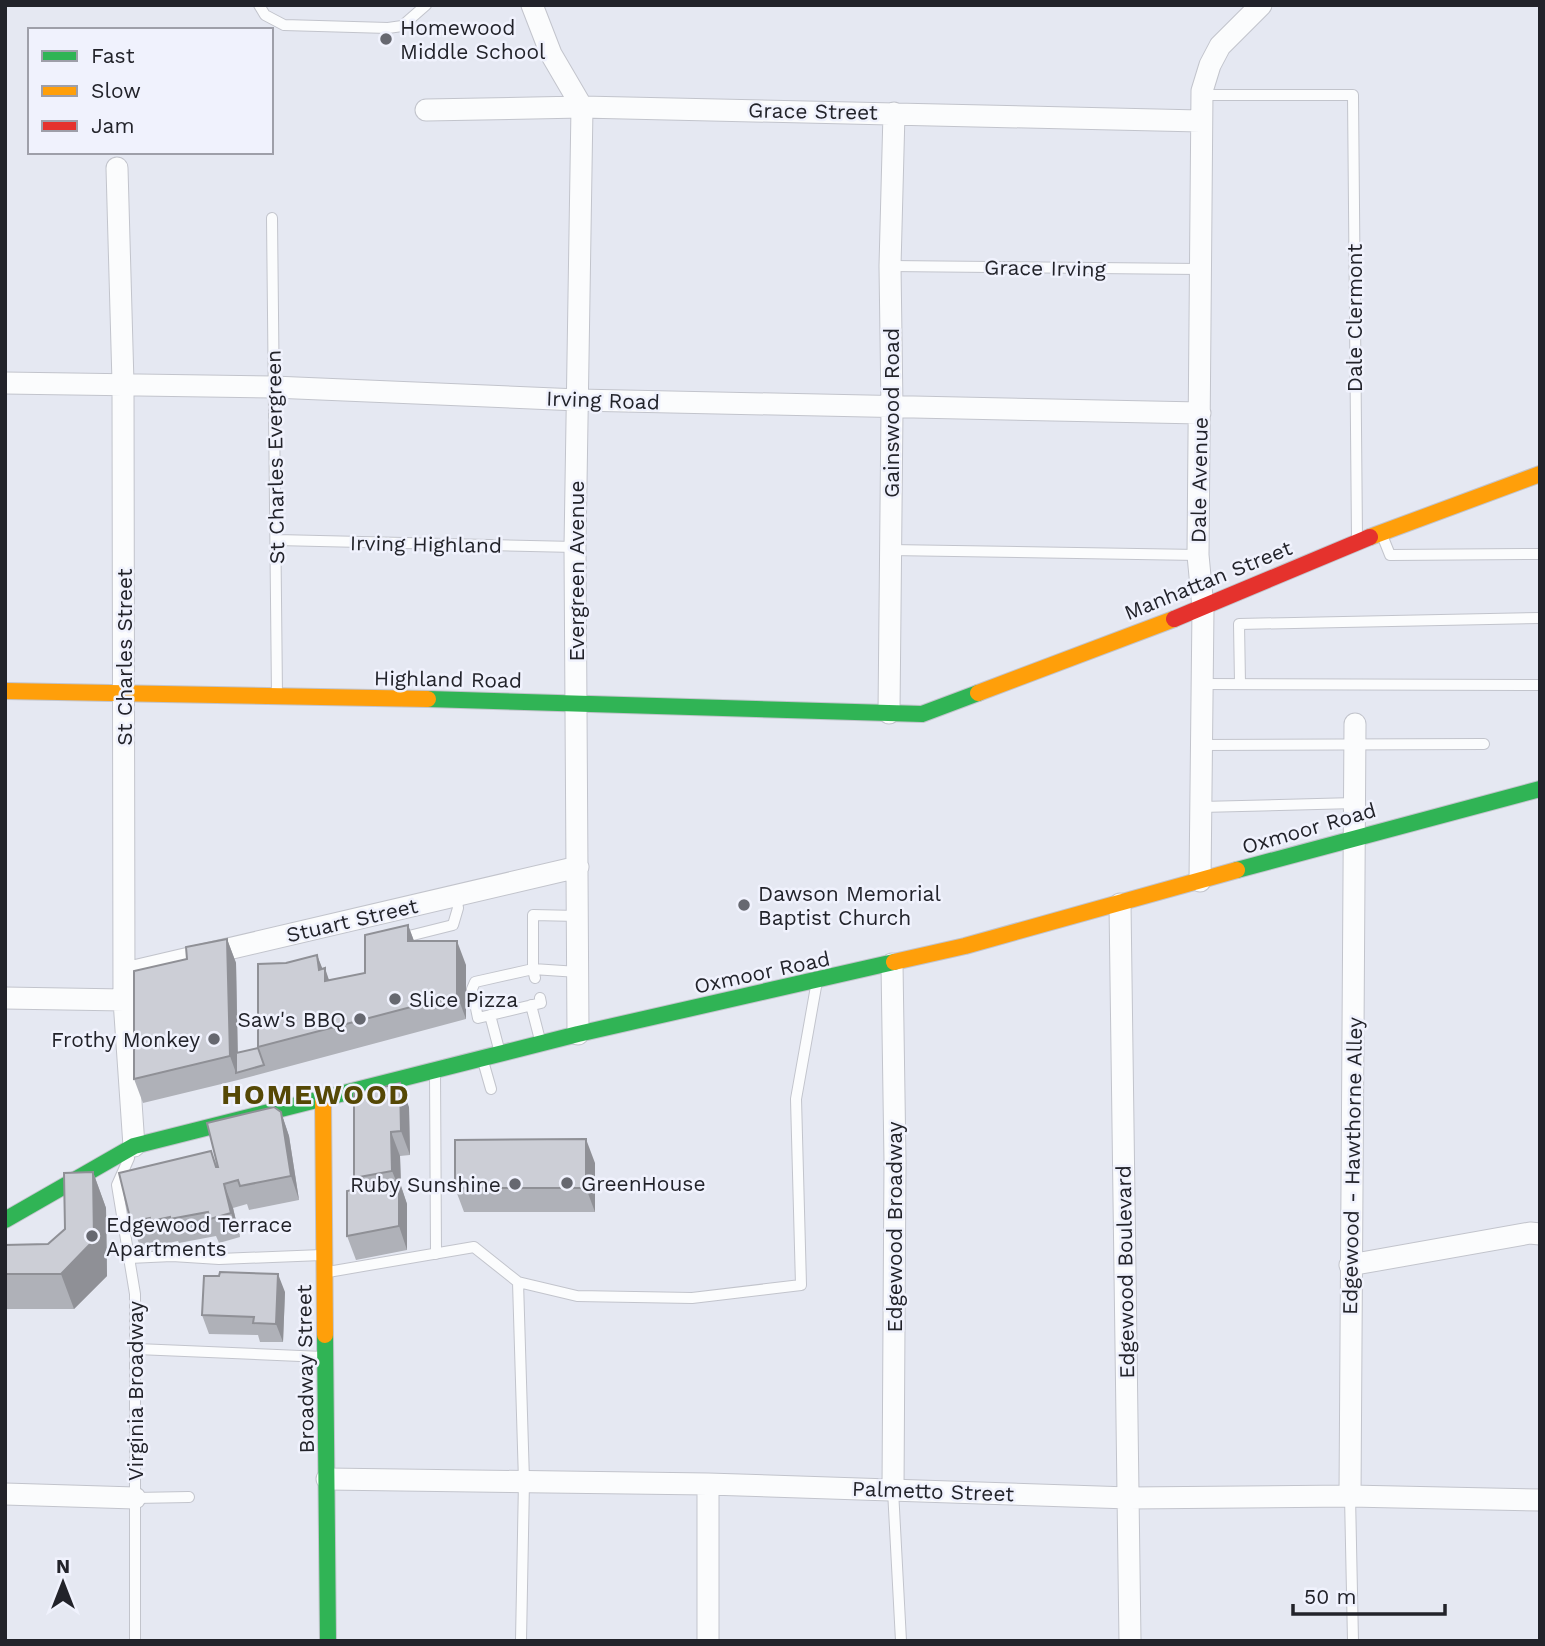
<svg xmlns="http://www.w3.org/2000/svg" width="1545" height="1646" font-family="'Work Sans',sans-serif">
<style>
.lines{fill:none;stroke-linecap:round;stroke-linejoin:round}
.lane-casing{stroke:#c2c4cc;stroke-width:12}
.street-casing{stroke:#c2c4cc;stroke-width:23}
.fast-casing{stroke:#c2c4cc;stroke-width:18}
.slow-casing{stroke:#c2c4cc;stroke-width:18}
.jam-casing{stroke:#c2c4cc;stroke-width:18}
.lane{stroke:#fbfcfd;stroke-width:10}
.street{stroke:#fbfcfd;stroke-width:21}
.fast{stroke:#30b455;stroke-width:16}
.slow{stroke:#ff9f0a;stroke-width:16}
.jam{stroke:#e5322d;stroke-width:16}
.wall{fill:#afb1b8}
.shaded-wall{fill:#8f9096}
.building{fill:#ccced6;stroke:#8f9096;stroke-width:2}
.poi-dot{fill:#666870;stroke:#f0f2fd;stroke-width:2.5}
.labels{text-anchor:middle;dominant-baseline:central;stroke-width:5;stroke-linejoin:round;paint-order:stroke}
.poi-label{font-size:21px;fill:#22232a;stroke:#f0f2fd;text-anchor:start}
.street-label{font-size:21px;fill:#22232a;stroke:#f0f2fd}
.district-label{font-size:28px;font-weight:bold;letter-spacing:2px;fill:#554805;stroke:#f0f2fd}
</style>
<rect width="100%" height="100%" fill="#e5e8f2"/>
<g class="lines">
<!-- lane casing -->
<g class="lane-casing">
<path id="lane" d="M259 5 265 15 284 25 388 28 402 26 426 5
M1202 95H1353L1357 539
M272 218 277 695
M890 266 1199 269
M1382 535 1390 555 1540 554
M277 540 575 547
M890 550 1198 555
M1240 683 1239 624 1540 618
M1202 684 1540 685
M1201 745 1484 744
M1201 807 1355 803
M401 938 453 925 458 908 456 895
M535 978 533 969 578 972
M540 998 541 1003 478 1018 472 989 475 982 533 969V915L578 916
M531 1005 540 1040
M490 1015 500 1053
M483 1061 491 1089
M435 1073 436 1254
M129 1158 117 1185 135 1294V1641
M129 1258 172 1256 219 1259 322 1255
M328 1272 474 1247 518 1282 577 1296 692 1298 801 1285 796 1099 817 981
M518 1282 524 1481 521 1641
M137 1349 323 1357
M893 1490 901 1641
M1350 1496 1353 1641
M135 1498 189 1497"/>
</g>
<!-- street casing -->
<g class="street-casing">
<path id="street" d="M532 5 551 54 582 107
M426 110 582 107 1200 121
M117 168 123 383 124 1000 134 1146
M5 383 273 387 578 400 1200 413
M889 713 892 408 890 266 894 113
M1200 881 1203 608 1198 555 1202 91 1210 65 1220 46 1261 5
M1120 904 1130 1641
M892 964 895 1161 893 1490
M134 971 578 867
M5 998 124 1000
M578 1034 575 547 582 107
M1350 1265 1530 1233 1540 1234
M327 1479 708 1484 1129 1498 1350 1496 1540 1500
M708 1484V1641
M5 1494 135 1498
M1350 1496 1355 724"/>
</g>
<!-- fast casing -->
<g class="fast-casing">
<path id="fast" d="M428 699 922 714 978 693
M1237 870 1540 789
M5 1220 134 1146 578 1034 894 962
M325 1335 328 1641"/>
</g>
<!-- slow casing -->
<g class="slow-casing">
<path id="slow" d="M1370 537 1540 474
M5 691 428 699
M978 693 1174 619
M894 962 965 946 1237 870
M323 1098 325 1335"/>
</g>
<!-- jam casing -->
<g class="jam-casing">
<path id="jam" d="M1174 619 1370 537"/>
</g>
<!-- lane -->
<use href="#lane" class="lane"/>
<!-- street -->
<use href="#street" class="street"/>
<!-- fast -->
<use href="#fast" class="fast"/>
<!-- slow -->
<use href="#slow" class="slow"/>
<!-- jam -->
<use href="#jam" class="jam"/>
</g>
<!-- wall -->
<path class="wall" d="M408 925 414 941 466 965V1019L238 1080 143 1103 134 1079 187 959 227 939 236 963 238 1053 258 1048 286 963 317 955 322 969 329 980 365 973Z
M409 1107 410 1155 400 1156 401 1186 407 1204V1250L356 1260 347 1236 358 1188 354 1178Z
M281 1112 289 1136 299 1200 249 1210 247 1204 233 1208 240 1237 219 1243 216 1236 179 1243 178 1241 159 1245 158 1242 140 1246 131 1222 211 1151 217 1167Z
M595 1163V1212H464L455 1188Z
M93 1172 106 1208 107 1276 74 1309H5V1245L48 1244 65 1229Z
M219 1276 285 1292 283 1342H260L258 1335 209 1334 202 1315Z"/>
<!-- shaded-wall -->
<path class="shaded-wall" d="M408 925 417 949 408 941Z
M227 939 236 963 238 1073H236L230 1056Z
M457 941 466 965V1019L457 995Z
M317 955 325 975V968L333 992 334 1005 319 970Z
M400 1083 409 1107 410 1155 401 1131Z
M281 1112 289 1136 299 1200 291 1176Z
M391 1132 400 1156 401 1186 407 1204V1250L399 1226V1188L392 1171Z
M586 1139 595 1163V1212L586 1188Z
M93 1172 106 1208 107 1276 74 1309 61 1274Z
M224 1184 233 1208 240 1237 231 1213Z
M278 1274 285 1292 283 1342 276 1324Z"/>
<!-- building -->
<path class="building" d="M408 925V941H457V995L258 1047V964L286 963 317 955 319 970 325 968V981L365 973V935Z
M227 939 230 1056 134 1079V971L187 959 186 947Z
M258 1048 264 1065 236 1073V1053Z
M400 1083 401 1131 391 1132 392 1171 354 1178V1094Z
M274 1107 281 1112 291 1176 240 1186 238 1180 224 1184 231 1213 210 1219 208 1212 170 1219V1217L151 1221 150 1218 131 1222 119 1173 211 1151 216 1167H218L207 1123Z
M586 1139V1188H455V1140Z
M93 1172 94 1240 61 1274H5V1245L48 1244 65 1229 64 1173Z
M399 1180V1226L347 1236V1191Z
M220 1272 278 1274 276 1324 253 1323 254 1317 202 1315 204 1276H219Z"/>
<!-- markers -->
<g class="poi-dot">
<circle cx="386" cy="39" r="7"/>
<circle cx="744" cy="905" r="7"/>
<circle cx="395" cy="999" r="7"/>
<circle cx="360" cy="1019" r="7"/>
<circle cx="214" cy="1039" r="7"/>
<circle cx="567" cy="1183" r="7"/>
<circle cx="515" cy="1184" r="7"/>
<circle cx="92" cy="1236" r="7"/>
</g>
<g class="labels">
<!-- poi labels -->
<g class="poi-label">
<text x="400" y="27">Homewood<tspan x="400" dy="24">Middle School</tspan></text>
<text x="758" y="893">Dawson Memorial<tspan x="758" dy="24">Baptist Church</tspan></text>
<text x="409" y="999">Slice Pizza</text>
<text x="346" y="1019" text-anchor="end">Saw's BBQ</text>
<text x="200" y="1039" text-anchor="end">Frothy Monkey</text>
<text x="581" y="1183">GreenHouse</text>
<text x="501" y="1184" text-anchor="end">Ruby Sunshine</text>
<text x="106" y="1224">Edgewood Terrace<tspan x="106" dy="24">Apartments</tspan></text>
</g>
<!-- street labels -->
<g class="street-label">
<text transform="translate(813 111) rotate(1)">Grace Street</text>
<text transform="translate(1045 268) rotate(1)">Grace Irving</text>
<text transform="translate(1354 318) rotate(-90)">Dale Clermont</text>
<text transform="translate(603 400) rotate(2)">Irving Road</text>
<text transform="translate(891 413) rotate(-90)">Gainswood Road</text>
<text transform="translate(275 457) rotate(-91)">St Charles Evergreen</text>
<text transform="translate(1199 480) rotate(-89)">Dale Avenue</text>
<text transform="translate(426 544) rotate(1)">Irving Highland</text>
<text transform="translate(576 571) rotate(-90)">Evergreen Avenue</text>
<text transform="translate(1208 580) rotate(-22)">Manhattan Street</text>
<text transform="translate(124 657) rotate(-90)">St Charles Street</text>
<text transform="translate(448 679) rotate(1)">Highland Road</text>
<text transform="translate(1309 828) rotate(-16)">Oxmoor Road</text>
<text transform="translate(352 920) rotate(-13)">Stuart Street</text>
<text transform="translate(762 972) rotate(-12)">Oxmoor Road</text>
<text transform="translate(1352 1166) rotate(-89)">Edgewood - Hawthorne Alley</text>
<text transform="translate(894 1227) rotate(-90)">Edgewood Broadway</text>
<text transform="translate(1125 1272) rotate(-91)">Edgewood Boulevard</text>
<text transform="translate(305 1369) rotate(-91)">Broadway Street</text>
<text transform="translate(135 1391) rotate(-90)">Virginia Broadway</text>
<text transform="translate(933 1491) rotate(2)">Palmetto Street</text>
</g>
<!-- district labels -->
<g class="district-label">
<text x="316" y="1094">HOMEWOOD</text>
</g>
</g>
<!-- border -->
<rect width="1545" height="1646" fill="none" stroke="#22232a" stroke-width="14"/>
<!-- legend -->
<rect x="28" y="28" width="245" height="126" fill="#f0f2fd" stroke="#9e9fa9" stroke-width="2"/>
<rect x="42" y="51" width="35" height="10" fill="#30b455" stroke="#9e9fa9" stroke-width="2"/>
<text x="91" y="63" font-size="21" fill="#22232a">Fast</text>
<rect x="42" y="86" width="35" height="10" fill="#ff9f0a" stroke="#9e9fa9" stroke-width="2"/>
<text x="91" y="98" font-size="21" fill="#22232a">Slow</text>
<rect x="42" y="121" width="35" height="10" fill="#e5322d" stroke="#9e9fa9" stroke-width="2"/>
<text x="91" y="133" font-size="21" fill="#22232a">Jam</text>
<!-- north arrow -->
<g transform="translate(63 1583)" stroke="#f0f2fd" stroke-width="5" paint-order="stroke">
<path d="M0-5L12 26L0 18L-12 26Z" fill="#22232a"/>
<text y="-10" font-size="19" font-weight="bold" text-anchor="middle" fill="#22232a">N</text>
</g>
<!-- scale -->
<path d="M1293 1604v10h152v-10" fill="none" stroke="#22232a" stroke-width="3.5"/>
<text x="1304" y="1604" font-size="21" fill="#22232a" stroke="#f0f2fd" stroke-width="5" paint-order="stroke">50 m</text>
</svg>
